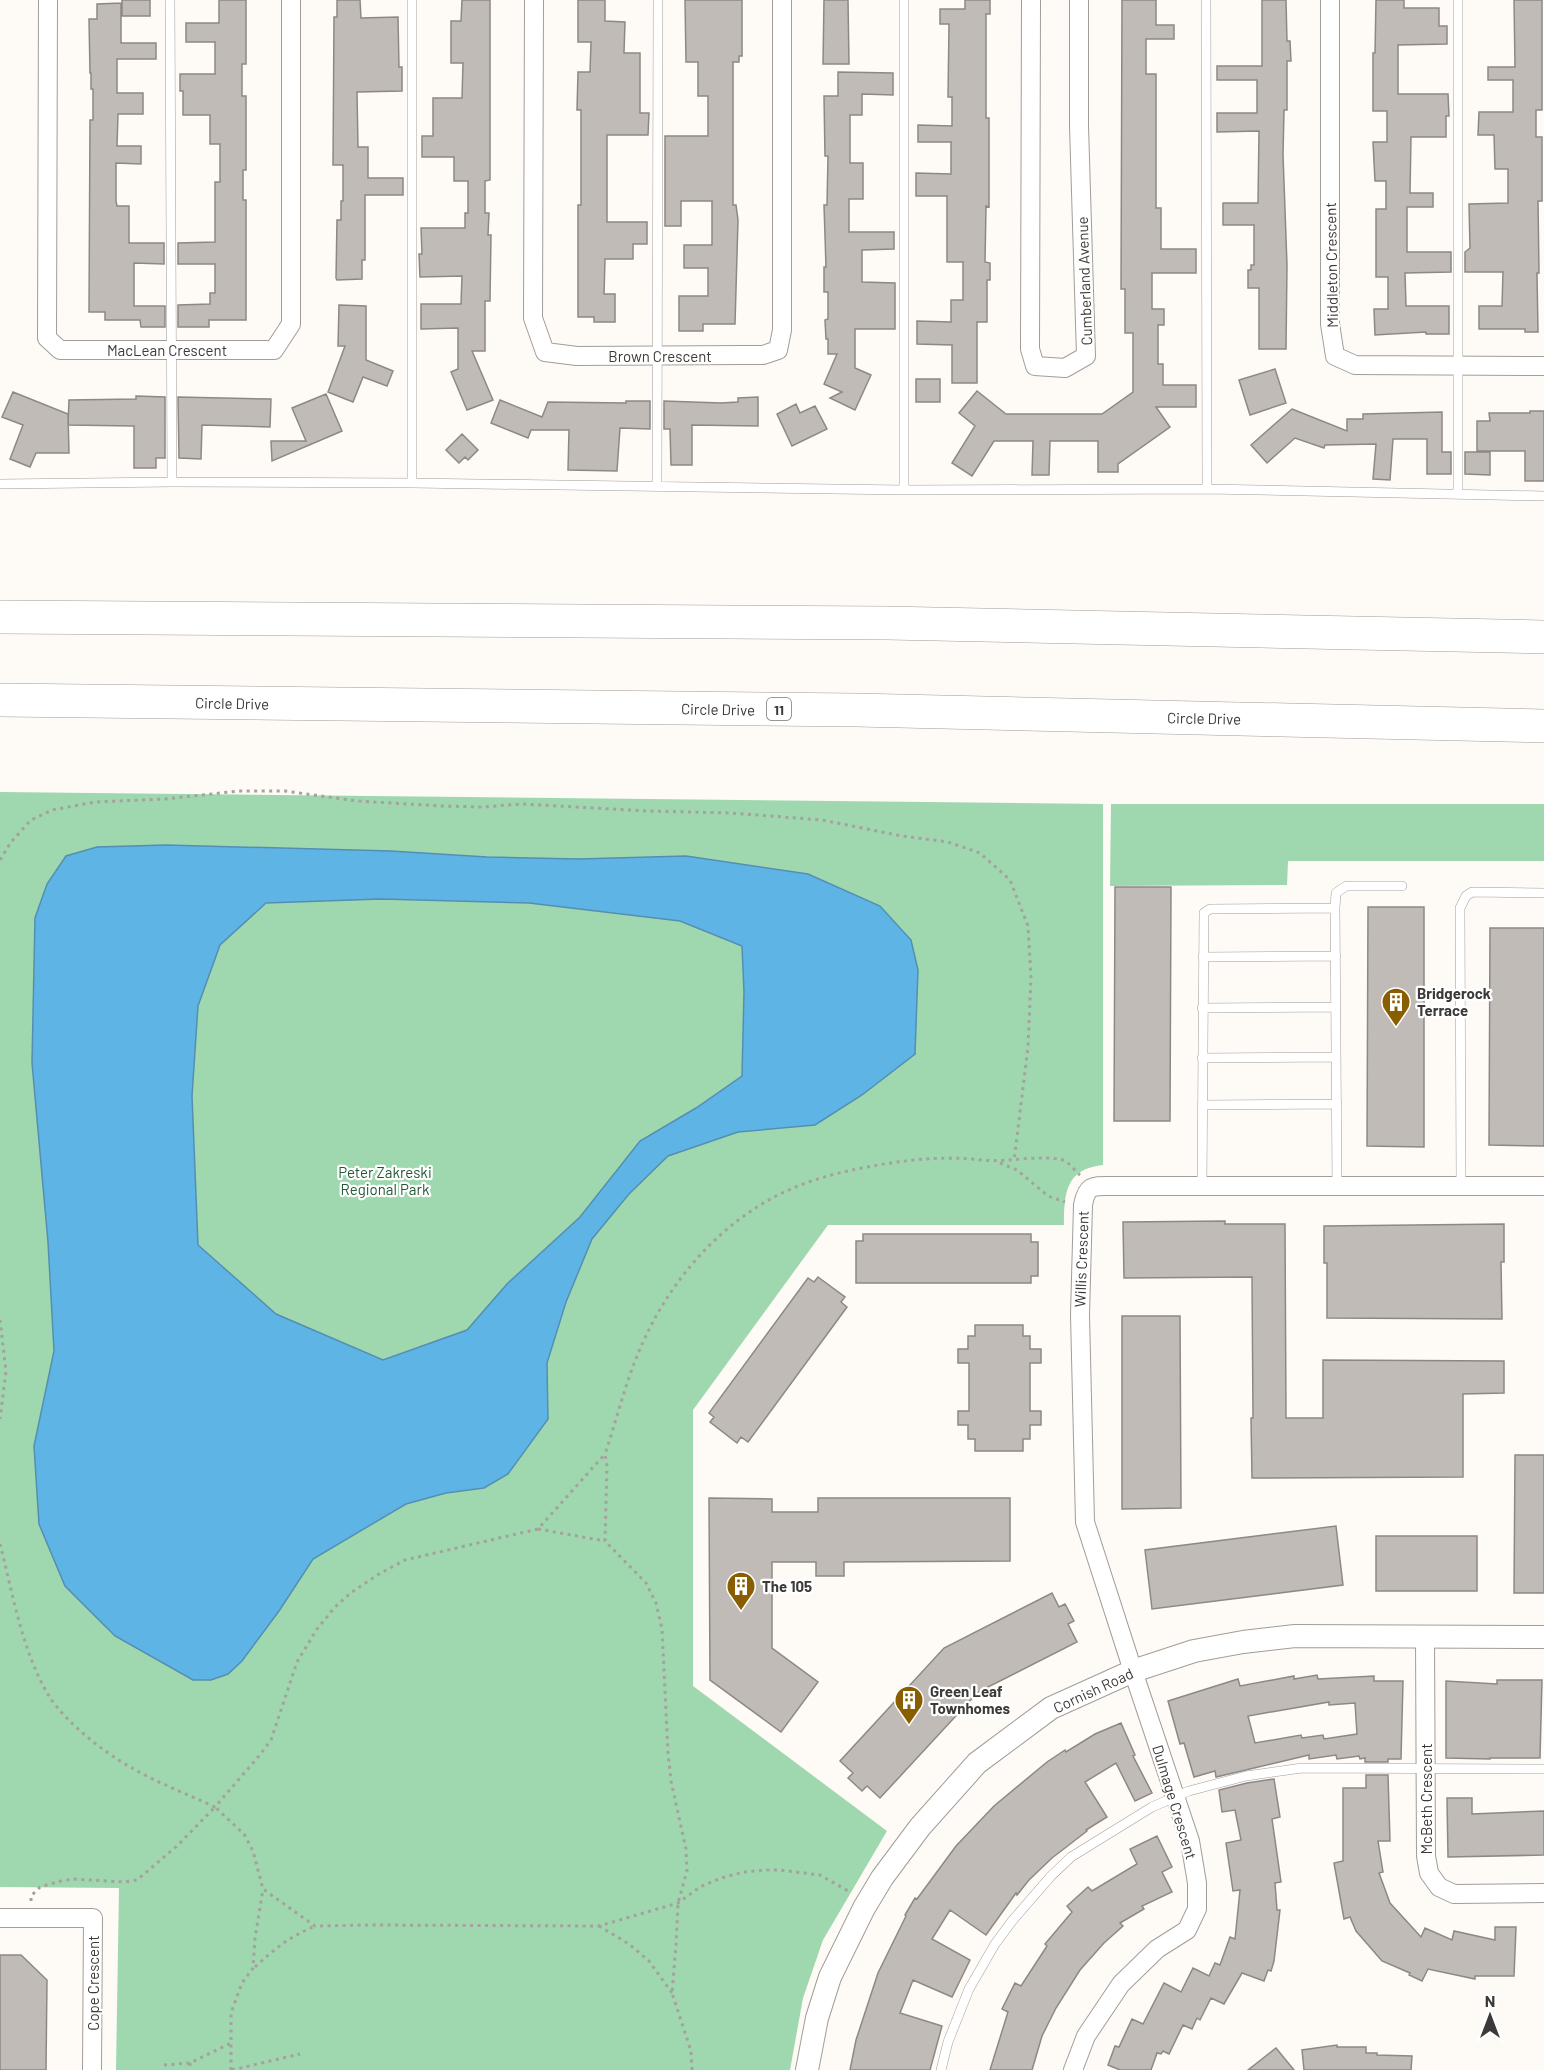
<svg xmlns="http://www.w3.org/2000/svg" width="1544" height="2070" font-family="Barlow,sans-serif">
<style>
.green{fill:#9fd8ae}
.water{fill:#5fb4e6;stroke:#548fb2;stroke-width:1.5;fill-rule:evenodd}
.building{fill:#c0bbb7;stroke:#8e8885;stroke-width:1.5;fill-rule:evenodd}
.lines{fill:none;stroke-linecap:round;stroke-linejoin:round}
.service-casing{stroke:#a29d98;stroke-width:10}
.minor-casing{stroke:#a29d98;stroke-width:20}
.tertiary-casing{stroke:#a29d98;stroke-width:24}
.motorway-casing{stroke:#a29d98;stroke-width:34}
.path{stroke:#a4a19e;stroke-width:3;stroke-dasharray:3 4.5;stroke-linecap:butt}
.service{stroke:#fff;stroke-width:9}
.minor{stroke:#fff;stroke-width:18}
.tertiary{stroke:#fff;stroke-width:22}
.motorway{stroke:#fff;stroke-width:33}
.labels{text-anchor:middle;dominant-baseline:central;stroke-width:4.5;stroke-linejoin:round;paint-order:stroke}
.shield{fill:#fff;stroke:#767574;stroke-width:1.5}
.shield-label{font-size:14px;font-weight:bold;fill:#3c3a38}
.street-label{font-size:15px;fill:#3c3a38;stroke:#fff}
.poi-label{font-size:15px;font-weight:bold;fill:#3c3a38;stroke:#fff;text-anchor:start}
.park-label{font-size:15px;fill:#225935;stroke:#fff}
</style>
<rect width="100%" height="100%" fill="#fefaf6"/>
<!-- green -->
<path class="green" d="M0 792 1103 804V1165C1065 1169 1064 1194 1064 1225H828L693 1410V1686L887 1831 823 1940 803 1998 790 2070H116L119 1888 0 1887Z
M1111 804H1544V861H1288L1287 885 1110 886Z"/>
<!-- water -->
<path class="water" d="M166 845 391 851 487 857 578 859 686 856 808 874 880 906 911 940 918 970 915 1054 862 1095 815 1125 738 1132 668 1156 629 1194 592 1239 566 1302 547 1363 548 1419 508 1474 484 1488 446 1493 406 1504 313 1559 279 1611 242 1661 228 1674 211 1680H193L115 1636 65 1586 39 1524 34 1446 54 1351 48 1242 32 1063 35 918 47 884 66 856 97 847ZM381 899 529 903 680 921 742 946 744 992 742 1076 696 1108 640 1141 580 1217 507 1284 467 1330 383 1360 276 1314 198 1245 192 1096 198 1006 220 945 266 903Z"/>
<!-- building -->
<path class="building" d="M122 0H150V16H122Z
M219 0H246V64H242V96H246V170H243V200H246V320H209V327H178V305L210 304V293H215V264H178V243L215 242V182H220V144H210V115H183V91H180V74H215V42H186V23H219Z
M337 0H360L361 18 398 17 399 67H402V91L357 92 358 147H368V178H403V195H365V260H362V279L337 280 336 278 337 220H341V201H343V165H333L334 17H337Z
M462 0H490V180L485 181V213H489L488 235H491L490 301H485V351H472L493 400 467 410 451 372 458 369V328L421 329V304H461L462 276 420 277 419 254H422L421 228H465V213H468V181H454V157H422V136H433V98H462L463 63H451V21H461Z
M578 0H605V21L625 22 624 53H640V113H649L648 135H607V222H647V244H633V259H605L604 294H615V322H594V317H578V205H581V110H577L578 72H590L591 42H578Z
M685 0H742V56H739V62H733V205H736L738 220 735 324H703V331H679V296H708V268H684V245H712V201H681V226H665V136H708V96H698V62H686Z
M824 0H848L849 64H823Z
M965 0H990V14H986V118H989V207L986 206 985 262 990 263V280H987V322H977V383H952V345L917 344V321L951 322V300H963V262H947V196H916V173L951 174V142H918V125L952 126V97H948L949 24H940V9H965Z
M1122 0H1156V25H1174V39H1146V74H1156V208H1161V249H1196V273H1152V309H1164V325H1158V364H1163V385H1196V407H1156L1170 427 1118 464V472H1098V441H1050L1049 475H1032L1033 441H994L972 476 952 463 975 426 959 413 977 391 1006 414H1102L1133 392V333H1125V289H1121Z
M1262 0H1286L1287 41H1290L1291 61H1287V110H1284L1283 155 1287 265 1286 349H1259V288H1248V270H1251V265H1254V225H1223V203H1258L1259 131 1217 132V113H1257V80H1217V66H1262Z
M1376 0H1404V8H1439V26H1447V44L1398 45V94H1448L1449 116H1446V137H1411L1410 193H1433V207H1407V252H1451V272L1405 273 1406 306H1449V334H1426V332L1375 335 1374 309H1388V277H1376V209H1386V181H1375L1373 142H1387V111H1373V53H1375Z
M1514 0H1542V110H1536V137H1542V201H1538L1539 273H1537L1538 332H1525V329H1479V306H1502L1503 272H1465V252L1470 248 1469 204 1508 203V169H1495L1494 135H1478L1479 112H1513V80H1488V67H1515Z
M121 3V43H156V59H117V93H143V114H118L117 146H141V164L116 163V201L117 206H129V243H164V264L134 263V306H165V327H141L140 320H105V312H89L90 120H93V89H91V73H90L89 19H97V4Z
M838 72 893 73V95L862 94V115H850V163H863V199H849V232H894V249L862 250V282L895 283V329H855V368L871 375 855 410 830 398 842 392 824 384 837 354H828V339H826L825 320 828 319V292H824V267H826L824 205H827L828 156H825L824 96H838Z
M339 305 366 306V360L393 371 387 386 363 377 353 402 328 392 345 346H338Z
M1275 369 1286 403 1250 415 1239 380Z
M916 379H940V402H916Z
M13 392 68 414 69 453H36L30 467 10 459 23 425 2 417Z
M326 394 342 431 272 461 271 441H306L292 408Z
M136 396 165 397V458H156V468H134V426L68 425 69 400 136 399Z
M178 397 271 399 270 427 202 425 201 459 179 458Z
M758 397V426L692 425V465H671L670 429H664V401L721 403 738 402V398Z
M500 400 542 417 548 402 626 403V401H650V429L620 428 617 471 568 470 569 430H531L528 438 491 423Z
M796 404 800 413 815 406 827 429 792 446 777 414Z
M1292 409 1347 431V419H1363V414L1442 412V452H1451V474H1427V439H1393L1390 480 1373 479 1376 444 1325 445 1324 448 1295 438 1267 463 1251 445Z
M1530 411H1544V481H1525V451H1477V421H1490L1489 413H1530Z
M462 434 478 450 468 460 465 457 459 463 446 450Z
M1465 452H1490V475L1465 474Z
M1115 887H1171L1170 1121H1114Z
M1368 907H1424V1147L1367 1146Z
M1490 928H1544V1146L1489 1145Z
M1225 1221V1224H1285L1286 1418H1323V1360L1504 1361V1393L1463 1394V1477L1252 1478 1251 1418H1253L1252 1277 1124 1278 1123 1222Z
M1504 1224V1262H1501L1502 1319 1327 1318V1263H1324V1226Z
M863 1234H1031V1242H1038V1276H1031V1283H856V1241H863Z
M818 1277 845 1297 841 1302 847 1307 748 1442 741 1437 737 1443 710 1422 714 1417 709 1413 808 1278 814 1282Z
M1122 1316H1180L1181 1508 1122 1509Z
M975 1325H1023V1336H1030V1349H1041V1363H1030V1411H1041V1425H1030V1439H1023V1451H975V1439H968V1425H958V1411H969V1363H958V1349H968V1336H975Z
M1515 1455H1544V1593H1514Z
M709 1498 772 1499V1512H818V1498H1010V1561L844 1562V1576H816V1562H772V1648L818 1682 781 1732 710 1680Z
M1336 1526 1343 1585 1152 1609 1145 1550Z
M1376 1536H1477V1591H1376Z
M1052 1593 1059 1607 1065 1604 1074 1621 1068 1624 1077 1642 978 1692 880 1798 867 1786 862 1791 848 1778 853 1773 840 1761 944 1648Z
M1317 1675 1318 1679 1374 1676V1681H1403L1401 1759H1388V1762H1365V1758L1360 1759 1359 1756 1337 1759 1336 1755 1309 1759V1755L1216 1777 1215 1771 1194 1777 1184 1743 1180 1744 1168 1701 1238 1679 1240 1686 1294 1676V1679ZM1329 1702V1705L1355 1703 1357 1734 1324 1739 1323 1735 1302 1738 1301 1735 1255 1743 1248 1716Z
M1497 1680H1542L1540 1758H1490V1759L1446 1758V1681L1497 1684Z
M1121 1723 1135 1755 1133 1756 1152 1793 1135 1801 1116 1763 1085 1782 1107 1817 1086 1830 1087 1831 1052 1858 1029 1880 1017 1895 1016 1893 986 1935 950 1910 932 1939 970 1960 952 1997 913 1980 900 2013 942 2026 930 2070H850L856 2040 878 1973 906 1916 905 1915 915 1898 917 1899 956 1846 994 1806 1047 1762 1065 1750 1066 1752 1095 1734Z
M1366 1775H1388L1390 1841H1378L1383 1872 1379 1873 1390 1903 1421 1937 1425 1928 1452 1940 1454 1931 1495 1940V1927H1516L1514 1976H1475V1979L1428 1969 1422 1981 1409 1975 1410 1973 1382 1961 1356 1931 1350 1917 1344 1919 1334 1863 1343 1861V1788H1366Z
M1274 1779 1280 1817 1272 1819 1281 1882 1275 1883 1277 1910H1280L1274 1961 1271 1971 1268 1970 1264 1981 1242 1973 1224 2004 1211 1998 1200 2020 1197 2018 1192 2029 1183 2025 1169 2054 1163 2051 1161 2054 1157 2053 1151 2070H1120L1108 2065 1115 2046 1119 2047 1132 2019 1143 2024 1164 1983 1181 1992 1193 1968 1209 1976 1215 1963 1220 1965 1230 1937 1235 1939 1240 1890 1233 1891 1226 1843 1241 1840 1235 1810 1222 1812 1219 1790 1247 1783Z
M1447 1798H1472V1814L1544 1811V1855L1448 1857Z
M1157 1836 1172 1867 1162 1872 1172 1892 1142 1906 1144 1909 1120 1923 1123 1926 1104 1943 1080 1970 1056 2008 1042 2036 1032 2070H990L1008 2012 1002 2009 1015 1983 1021 1986 1047 1946 1045 1944 1072 1912 1067 1906 1088 1887 1092 1891 1137 1864 1130 1849Z
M0 1955H21L47 1980 46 2070H0Z
M1337 2045V2047H1366V2053H1377V2055L1412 2056 1411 2070H1304L1302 2050Z
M1276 2048 1294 2070H1248Z"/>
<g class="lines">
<!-- service casing -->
<g class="service-casing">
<path id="service" d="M170 0 172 482
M904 0V490
M1206 0 1207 489
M1458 0V494
M412 483V0
M0 484 172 482 412 483 904 490 1207 489 1544 496
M657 486 658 0
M1335 908 1336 893 1346 886H1402
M1203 957 1336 956
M1202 1008 1336 1007
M1202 1058 1336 1057
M1202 1105 1337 1104
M1202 1186 1204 913 1210 909 1335 908 1337 1186
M1461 1186 1460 908 1466 896 1472 892 1544 893
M941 2070 948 2042 969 1989 995 1944 1012 1921 1051 1876 1071 1857 1152 1807 1189 1791 1246 1776 1302 1768 1544 1769"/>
</g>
<!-- minor casing -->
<g class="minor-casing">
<path id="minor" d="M48 0 47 338 60 350H274L291 324V0
M534 0 533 318 545 352 577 356 742 355H763L778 350 782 330V0
M1031 0 1030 349 1035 366 1065 368 1086 356 1079 126V0
M1330 0V324L1335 356 1355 365 1544 366
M1425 1637 1426 1856 1429 1873 1439 1887 1454 1894 1544 1893
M0 1918H93L92 2070
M1073 2070 1086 2036 1121 1984 1157 1949 1187 1930 1197 1909V1883L1190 1841 1133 1671 1085 1522 1080 1315 1083 1205C1087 1184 1093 1186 1113 1186H1544"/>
</g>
<!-- tertiary casing -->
<g class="tertiary-casing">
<path id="tertiary" d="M807 2070 817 2018 830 1977 864 1908 882 1878 920 1827 977 1763 1051 1708 1133 1671 1194 1651 1243 1642 1295 1636 1544 1637"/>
</g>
<!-- motorway casing -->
<g class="motorway-casing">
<path id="motorway" d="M0 617 887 623 1544 637
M0 700 856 710 1544 726"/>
</g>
<!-- path -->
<path class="path" d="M0 860 11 842 31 820 52 810 95 802 165 799 239 791H285L357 801 442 806 482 807 522 804 648 811 731 813 822 820 902 836 948 842 980 853 1010 880 1028 926 1031 978 1028 1047 1014 1161
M1000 1163 1017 1170 1048 1196 1065 1202
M0 1320 6 1371 0 1419
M538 1529 605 1541
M0 1544C13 1594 22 1652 49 1696 65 1722 106 1754 132 1768 158 1783 187 1794 215 1807L259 1756 271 1740 297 1662 317 1629 335 1607 352 1592 379 1574 405 1560 538 1529 605 1454
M31 1901V1896L40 1887 61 1881 73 1879 124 1882 137 1880 177 1846 215 1807 244 1834 253 1851 263 1889 315 1926 374 1925 599 1926 678 1903 700 1887 721 1878 744 1872 766 1870H780L820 1875 850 1892
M599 1926 629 1944 649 1961 672 1993
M255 1967C274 1949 291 1936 315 1926
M190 2063V2070
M164 2065 190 2063 231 2043
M231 2070V2013L242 1983 253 1968 255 1938 263 1889
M232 2070 300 2054
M692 2070 691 2051 672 1993 676 1945 678 1903 687 1871 686 1849 671 1781 668 1753 662 1629 656 1603 646 1583 605 1541 607 1466 605 1454C618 1416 627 1375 645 1338 674 1275 726 1217 791 1189 818 1177 849 1170 878 1165 913 1159 946 1156 982 1160 1007 1163 1040 1154 1063 1160 1069 1162 1075 1171 1080 1175"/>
<!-- service -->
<use href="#service" class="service"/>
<!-- minor -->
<use href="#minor" class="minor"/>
<!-- tertiary -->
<use href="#tertiary" class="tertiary"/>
<!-- motorway -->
<use href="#motorway" class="motorway"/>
</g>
<!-- icons -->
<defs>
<g id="building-pin" transform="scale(1.5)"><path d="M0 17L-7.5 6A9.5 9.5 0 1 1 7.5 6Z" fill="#895e00" stroke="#fff"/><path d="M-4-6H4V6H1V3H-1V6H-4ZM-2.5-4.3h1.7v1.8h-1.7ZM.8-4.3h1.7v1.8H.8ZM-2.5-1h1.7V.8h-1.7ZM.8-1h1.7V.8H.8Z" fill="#fff"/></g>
</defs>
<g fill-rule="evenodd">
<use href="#building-pin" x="1396" y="1002"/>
<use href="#building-pin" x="741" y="1586"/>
<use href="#building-pin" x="909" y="1700"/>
</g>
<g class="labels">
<!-- shield labels -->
<rect class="shield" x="767" y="698" width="24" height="22" rx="4.5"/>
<g class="shield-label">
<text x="779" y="709">11</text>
</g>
<!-- street labels -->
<g class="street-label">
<text transform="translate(1331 265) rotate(-91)">Middleton Crescent</text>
<text transform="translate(1084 281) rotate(-92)">Cumberland Avenue</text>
<text x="167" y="350">MacLean Crescent</text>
<text x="660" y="356">Brown Crescent</text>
<text transform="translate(232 703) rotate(1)">Circle Drive</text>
<text transform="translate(718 709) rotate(1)">Circle Drive</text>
<text transform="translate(1204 718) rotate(1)">Circle Drive</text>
<text transform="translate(1081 1259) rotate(-88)">Willis Crescent</text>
<text transform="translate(1093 1690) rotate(-25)">Cornish Road</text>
<text transform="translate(1426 1799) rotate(-90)">McBeth Crescent</text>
<text transform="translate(1175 1802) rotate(73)">Dulmage Crescent</text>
<text transform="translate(93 1983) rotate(-90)">Cope Crescent</text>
</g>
<!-- poi labels -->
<g class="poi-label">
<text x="1417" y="993">Bridgerock<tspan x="1417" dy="17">Terrace</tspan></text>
<text x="762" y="1586">The 105</text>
<text x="930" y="1691">Green Leaf<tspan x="930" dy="17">Townhomes</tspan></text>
</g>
<!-- park labels -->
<g class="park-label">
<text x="385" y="1172">Peter Zakreski<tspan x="385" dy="17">Regional Park</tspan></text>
</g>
</g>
<!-- north arrow -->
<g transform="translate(1490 2016)" stroke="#ffffff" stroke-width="4.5" paint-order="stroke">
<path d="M0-4.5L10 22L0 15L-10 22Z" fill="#3c3a38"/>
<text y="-9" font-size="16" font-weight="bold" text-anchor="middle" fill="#3c3a38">N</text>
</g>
</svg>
